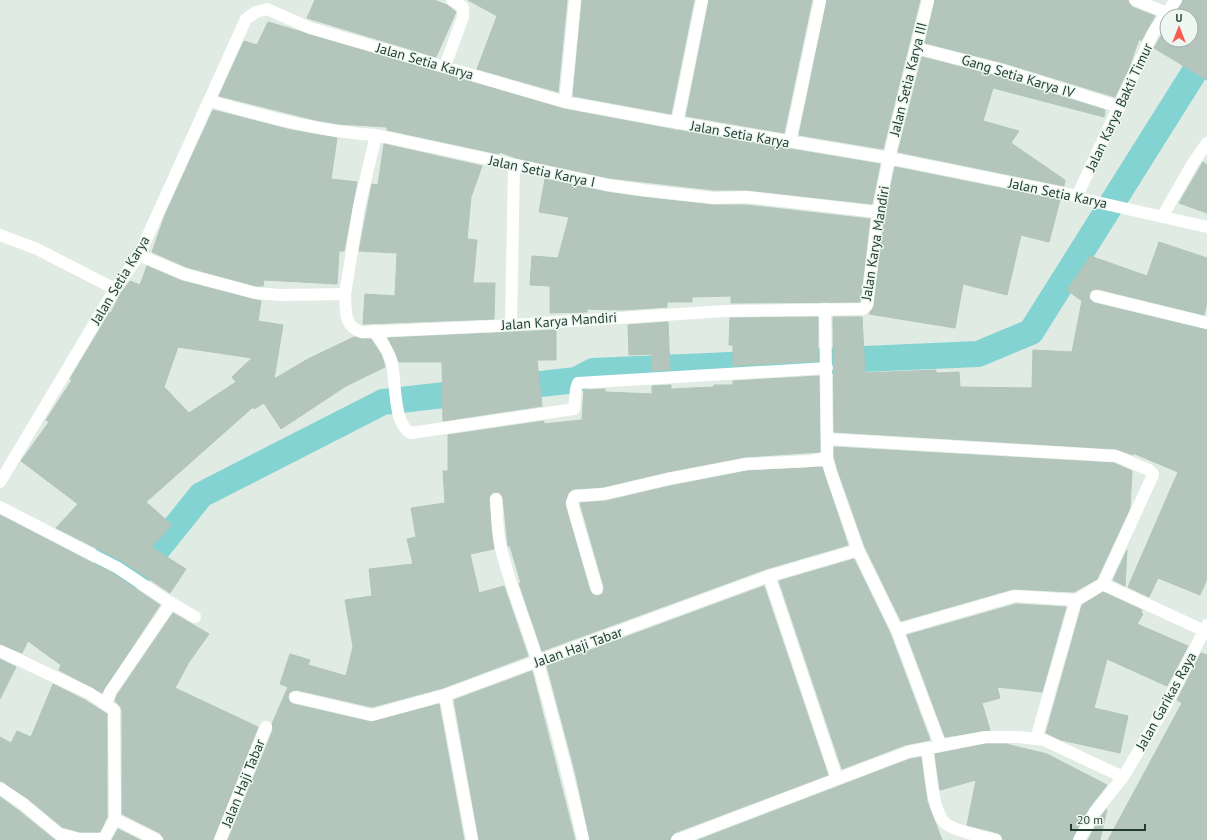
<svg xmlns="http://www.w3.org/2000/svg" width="1207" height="840" font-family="'PT Sans',sans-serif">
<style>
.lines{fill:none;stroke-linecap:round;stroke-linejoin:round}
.canal{stroke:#83d3d2;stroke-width:26}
.building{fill:#b4c6bc;stroke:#b1c5b9;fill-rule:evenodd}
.minor{stroke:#fff;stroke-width:12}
.labels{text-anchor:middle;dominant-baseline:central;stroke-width:3;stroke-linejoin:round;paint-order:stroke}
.street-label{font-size:14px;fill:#1f3c2f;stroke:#eff7f2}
</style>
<rect width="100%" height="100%" fill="#dfebe3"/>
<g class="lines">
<!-- canal -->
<path class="canal" d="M106 558 137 575 201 495 383 402 576 380 593 371 978 354 1031 332 1207 52"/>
</g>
<!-- building -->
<path class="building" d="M315 0H434L447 5 456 12 436 57 307 18Z
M468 0H567L558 92 477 69 497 16Z
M582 0H694L671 114 573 96Z
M709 0H812L784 133 686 116Z
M827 0H920L883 149 799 135Z
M935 0H1128L1132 7 1155 16 1141 41 1139 39 1130 65 1115 97 1004 63 925 43Z
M1183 0H1207V80L1154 48 1167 26V40H1191V16H1174Z
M268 22 564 109 676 130 880 164 872 204 747 190H714L609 178 516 158 500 152 499 154 387 130V127L339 124 315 120 219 96 244 41 257 45Z
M922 57 1000 77 1105 110 1104 117 993 88 983 121 1019 131 1011 143 1065 180 1064 186 898 152Z
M213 110 291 130 337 138 331 179 357 182 344 251H339L337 284 264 280 263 286H256L186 267 152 252 165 215Z
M384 144 482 166 471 197 467 239 477 240 473 283H495L494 319 363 324 365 294 395 296 397 253 359 251 372 184 378 185Z
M1203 162 1207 165V213L1179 203Z
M895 167 1060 200 1049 242 1021 235 1007 295 963 284 955 328 869 314 874 306 885 213Z
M545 179 606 192 641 197 713 205H746L870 219 860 302 731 303V296L692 297V302H667V307L622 310 587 309V312L550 313V286L530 285 532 256 558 258 569 217 539 212Z
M1159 242 1207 258V302L1204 315 1098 289 1091 291 1089 298 1094 303 1207 330V579L1200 595 1158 578 1149 597 1128 587 1178 472 1133 453V455L1116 449 834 432 833 317H862L865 373 936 370V373L959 372 960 387 1032 388 1033 350 1072 352 1082 301 1067 290 1090 256 1147 276Z
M147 266 182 281 261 301 258 321 283 325 274 379 308 359 354 337 362 339H371L381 354 385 367 346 386 281 429 264 403 254 409 253 407 146 502 172 525 151 547 186 569 170 593 122 561 56 528 78 504 21 461 49 422 46 420 72 380 70 379 110 312 111 313 121 293 130 281 140 285ZM178 347 252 358 232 377 236 382 189 413 164 387Z
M818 317V361L733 366V345H729L730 318Z
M668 322 670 370 652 371V354L629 355 628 325Z
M556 330V360H537L542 406 443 421 442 362H399L388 338Z
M819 376 820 452 745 457 667 472 603 487 574 489 568 493 565 504 590 591 596 596 603 594 604 587 580 503 606 501 670 486 747 471 822 467 848 545 766 569 542 651 519 583H521L510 546H508L503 498 499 492 492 493 489 499 494 549 470 554 479 593 504 586 528 656 443 688 372 707 297 690 290 692 288 696 290 702 293 704 371 722 439 704 464 840H228L273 730 272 724 288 687 280 684 290 654 310 660 308 665 346 676 353 647 345 600 372 596 369 569 413 564 407 539 416 537 411 508 445 503 443 471H448V435L544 421V424L582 420 584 390 605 389V392L652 394V386L671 385V389L714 387V385H733V381Z
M834 447 1114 463 1132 471 1130 508 1097 579 1074 592 1013 589 901 621 865 547 838 471 834 457Z
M0 515 114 574 160 605 102 693 59 670 61 665 28 641 22 653 0 644Z
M1127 550 1125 586 1113 580Z
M854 559 890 633 930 740 905 745 842 769 779 581Z
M764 586 828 775 674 833 670 840H590L575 771 547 666Z
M1103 592 1142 610 1141 613 1143 614 1137 624 1188 646 1167 686 1107 659 1094 708 1128 716 1120 753 1061 740 1046 733 1082 605Z
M1016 604 1066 607 1042 692 997 687 1000 698 982 703 990 730 945 737 907 635Z
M173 613 209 634 189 662 175 688 258 727 213 840H164L160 833 122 814V710L120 706 115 701 117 695Z
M1201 653 1207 655V840H1108L1182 703 1177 700Z
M0 659 16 667 0 699Z
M532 671 575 840H479L454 700Z
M53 684 85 700 107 714V817L100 832H80L62 827 27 798 0 781V737L11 743 17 731 31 737Z
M986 744H1006L1047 754 1107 785 1089 808 1072 840H1003L1001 835 998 833 967 825 976 780 940 790 935 754Z
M921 757 927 801 942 840H698L910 759Z
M0 797 18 810 55 840H0Z
M1107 809 1100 840H1088L1101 816Z
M118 829 140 840H112Z"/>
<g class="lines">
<!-- minor -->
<path class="minor" d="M1135 0 1167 13
M916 48 1002 70 1120 107
M445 66 463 17V7L452 0
M210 101C264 116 320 132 376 135L608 185 642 190 714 198 746 197 878 212
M565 102 575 0
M677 123 702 0
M790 142 820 0
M1077 196 1153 33 1176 0
M1162 217 1193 163 1207 143
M0 235 37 249 115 289
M139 255 184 274 255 293 281 295 345 294C346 309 343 327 362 332L496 326 725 311 863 309 867 305 878 212 889 158 928 0
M345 294 359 207 376 135
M1096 296 1207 323
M825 309 827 439 1116 456 1149 470 1153 474 1152 477 1103 584 1207 632
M511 325 514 165
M374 331C381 341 390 352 392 364 396 381 393 425 411 433L574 409 576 389 578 383 827 368
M827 439V458L831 473 858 550 897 630 940 744
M0 482 115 289 139 255 246 19 256 12 267 9 310 28 565 102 657 119 889 158 1077 196 1083 199 1207 227
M496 499C497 514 497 529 500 544 509 585 527 623 538 663 554 722 570 780 583 840
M0 507 118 568 163 598 195 617
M769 576 837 779
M597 589 574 511 572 502 575 496 604 494 668 479 746 464 811 461 827 458
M897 630 1015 596 1076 600 1103 584
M0 651 89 693 114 710 115 819 157 840
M445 695 472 840
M295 697 372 715 445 695 769 576 858 550
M106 704 110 692 171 603
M1036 739 1076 600
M927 748C930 766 932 811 945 823 954 831 984 837 996 840
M0 788 23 804 59 834 79 839H104L115 819
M220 840 266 727
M677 840 908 752 985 737H1019L1044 740 1123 777
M1079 840 1095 812 1123 777 1165 707 1207 625"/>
</g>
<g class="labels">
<!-- street labels -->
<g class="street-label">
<text transform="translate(425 61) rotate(16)">Jalan Setia Karya</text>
<text transform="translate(1018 76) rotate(17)">Gang Setia Karya IV</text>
<text transform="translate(908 79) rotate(-76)">Jalan Setia Karya III</text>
<text transform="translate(1119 107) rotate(-65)">Jalan Karya Bakti Timur</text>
<text transform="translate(740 134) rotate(10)">Jalan Setia Karya</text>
<text transform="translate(542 171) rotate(12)">Jalan Setia Karya I</text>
<text transform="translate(1058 193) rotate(12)">Jalan Setia Karya</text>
<text transform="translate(875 243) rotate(-81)">Jalan Karya Mandiri</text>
<text transform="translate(120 280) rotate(-59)">Jalan Setia Karya</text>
<text transform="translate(559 321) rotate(-4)">Jalan Karya Mandiri</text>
<text transform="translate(578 647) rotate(-20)">Jalan Haji Tabar</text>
<text transform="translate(1166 701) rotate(-61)">Jalan Garikas Raya</text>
<text transform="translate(243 783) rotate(-68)">Jalan Haji Tabar</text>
</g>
</g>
<!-- north arrow -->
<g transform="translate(1179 28)"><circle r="19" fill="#eff7f2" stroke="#9caca4"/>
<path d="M0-3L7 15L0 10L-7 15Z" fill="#f85c4f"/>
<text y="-6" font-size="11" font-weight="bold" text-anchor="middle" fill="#1f3c2f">U</text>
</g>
<!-- scale -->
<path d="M1071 824v6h74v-6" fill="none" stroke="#1f3c2f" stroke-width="2"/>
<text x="1077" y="824" font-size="12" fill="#1f3c2f" stroke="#eff7f2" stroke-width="3" paint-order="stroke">20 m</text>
</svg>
